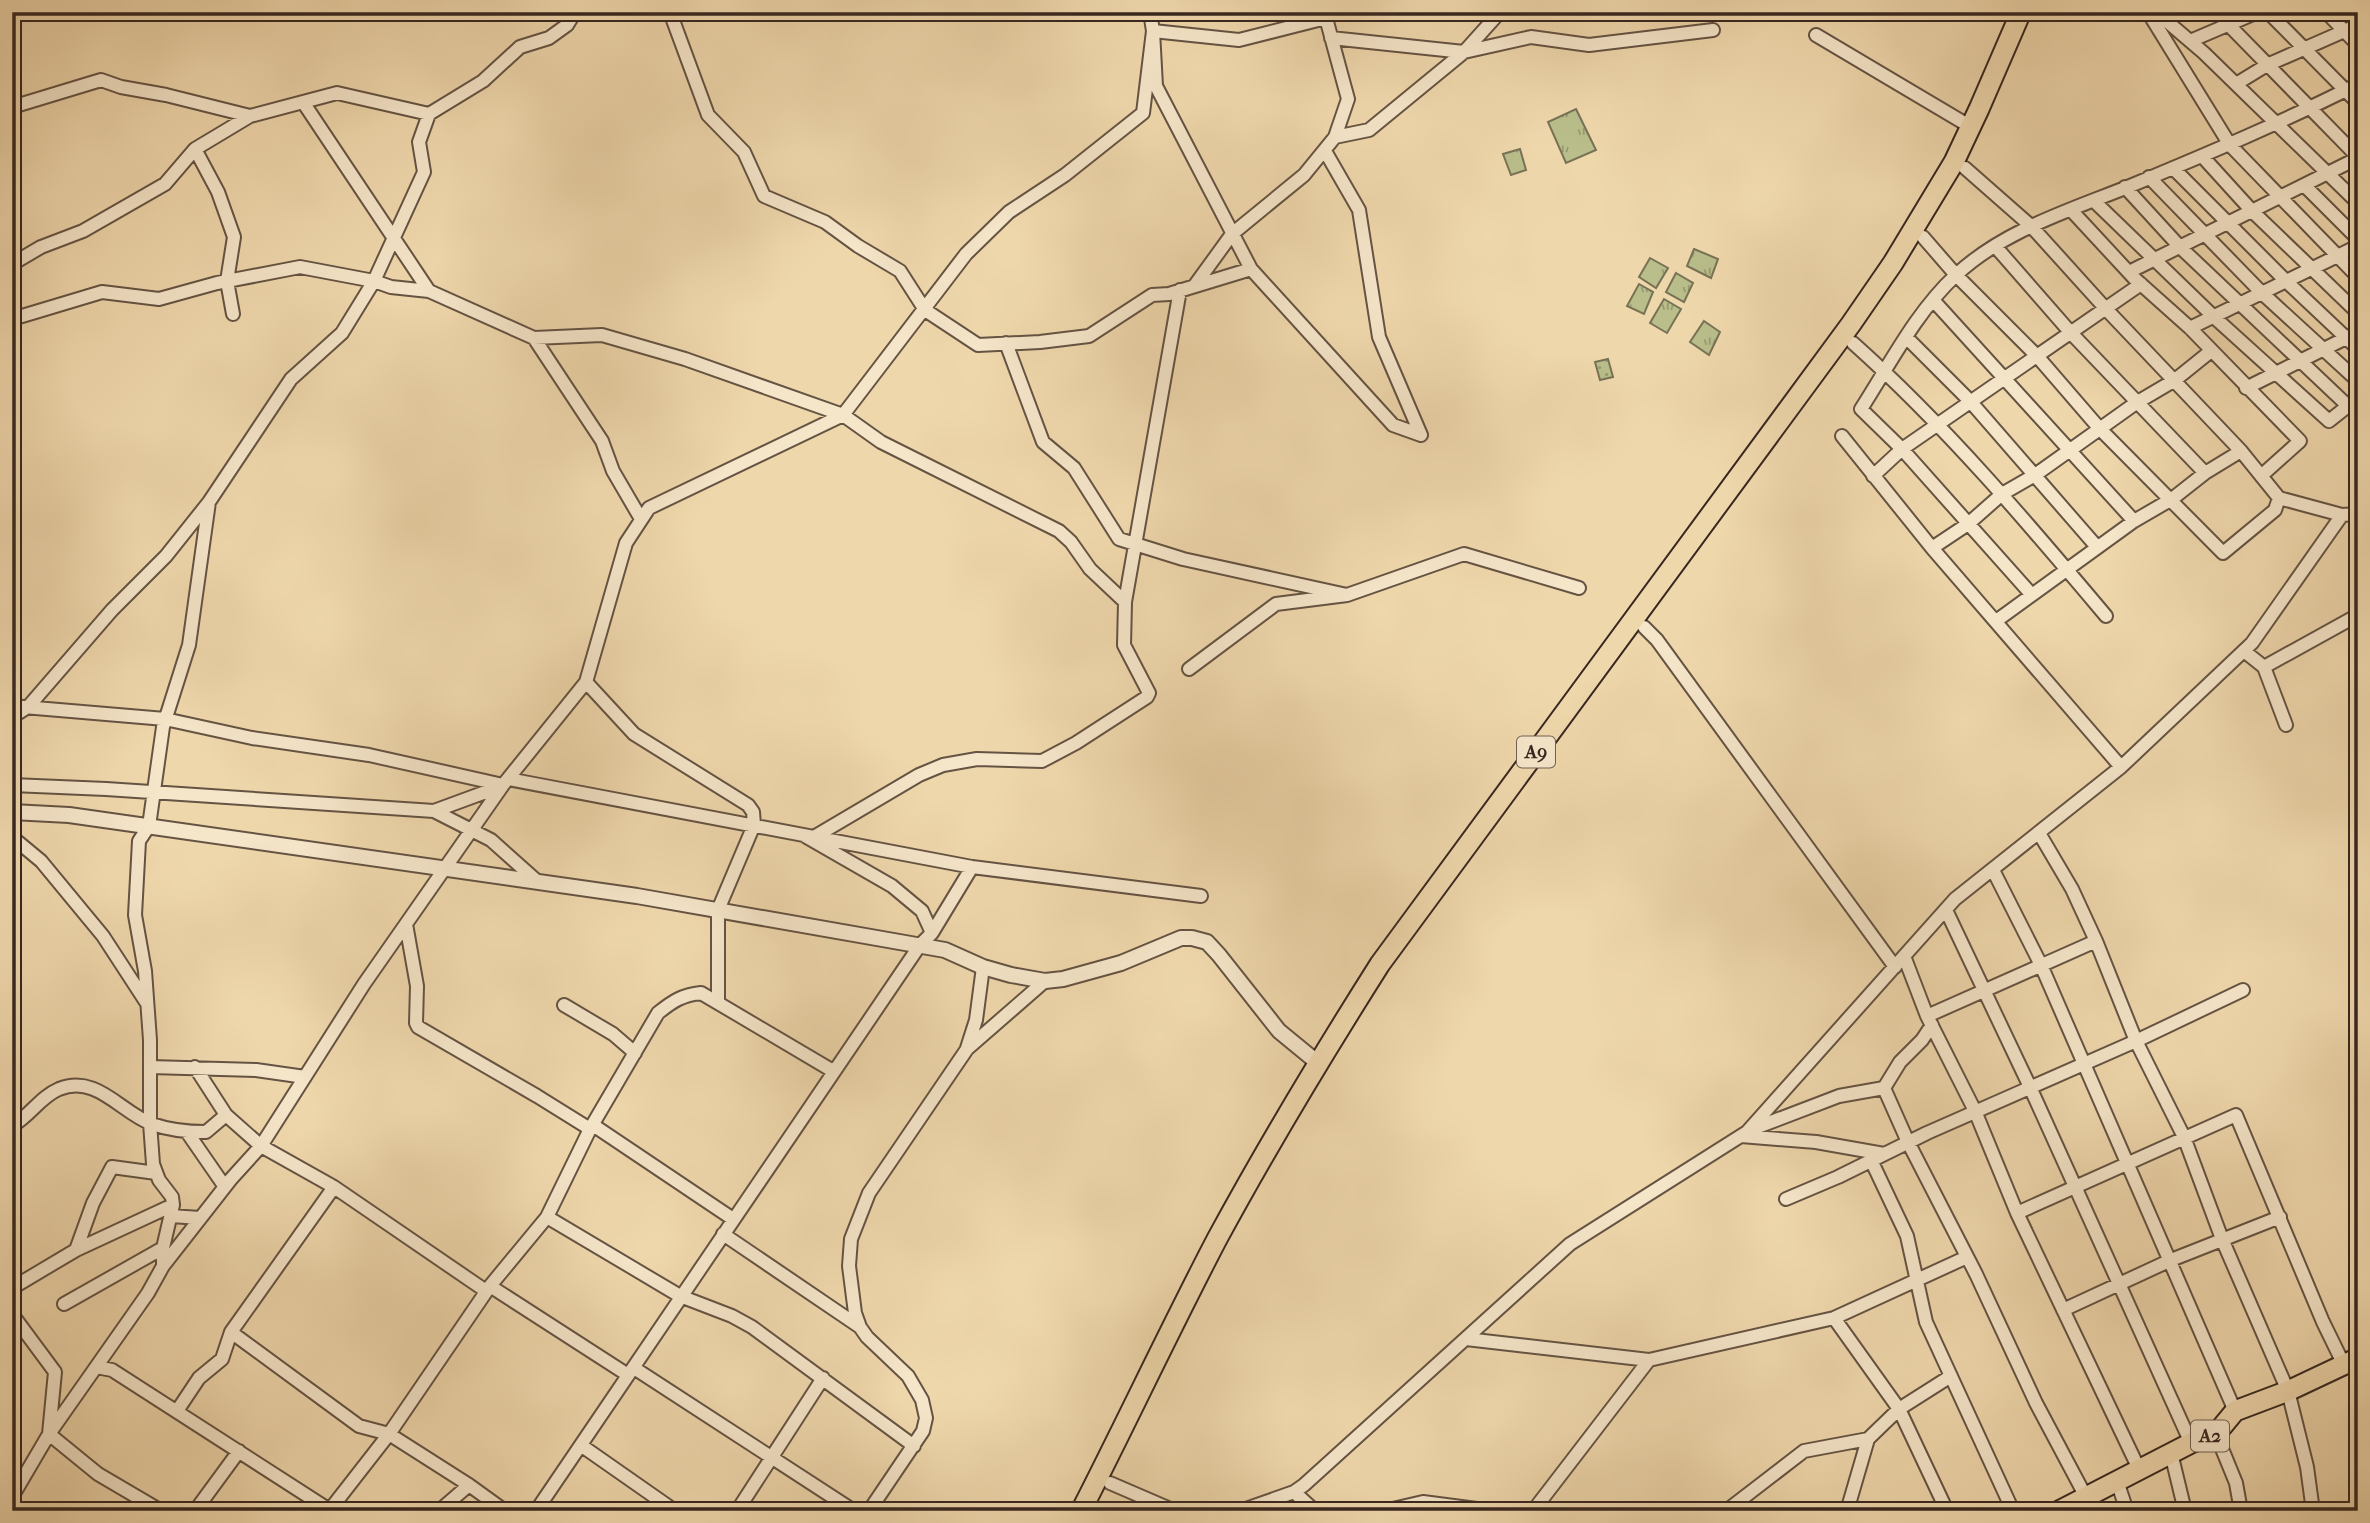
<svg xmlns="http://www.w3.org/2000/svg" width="2370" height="1523" font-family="'IM FELL French Canon',serif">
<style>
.grass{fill:url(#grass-tufts);stroke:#787255;stroke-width:2}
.park{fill:url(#park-dots);stroke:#787255;stroke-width:2}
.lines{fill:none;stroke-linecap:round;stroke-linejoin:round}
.minor-casing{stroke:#655343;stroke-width:16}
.tertiary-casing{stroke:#655343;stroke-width:18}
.trunk-casing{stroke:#372720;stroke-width:23}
.minor{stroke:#f5e5c9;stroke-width:12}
.tertiary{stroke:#f5e5c9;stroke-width:14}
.trunk{stroke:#efd7ac;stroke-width:19}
.labels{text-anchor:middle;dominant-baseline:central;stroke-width:6;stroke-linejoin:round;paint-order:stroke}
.shield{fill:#f5e5c9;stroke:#706053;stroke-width:2}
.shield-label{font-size:19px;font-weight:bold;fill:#372720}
</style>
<defs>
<pattern id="grass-tufts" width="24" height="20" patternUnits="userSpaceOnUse" patternTransform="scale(1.75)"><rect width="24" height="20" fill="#b9be8a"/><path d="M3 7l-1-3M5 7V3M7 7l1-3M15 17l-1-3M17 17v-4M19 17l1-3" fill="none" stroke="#979a70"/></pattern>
<pattern id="park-dots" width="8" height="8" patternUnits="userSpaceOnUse" patternTransform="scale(1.75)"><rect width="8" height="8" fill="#b9be8a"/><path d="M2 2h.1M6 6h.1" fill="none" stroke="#979a70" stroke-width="1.8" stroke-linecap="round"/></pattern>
</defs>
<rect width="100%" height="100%" fill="#efd7ac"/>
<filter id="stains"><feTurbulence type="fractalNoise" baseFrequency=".00286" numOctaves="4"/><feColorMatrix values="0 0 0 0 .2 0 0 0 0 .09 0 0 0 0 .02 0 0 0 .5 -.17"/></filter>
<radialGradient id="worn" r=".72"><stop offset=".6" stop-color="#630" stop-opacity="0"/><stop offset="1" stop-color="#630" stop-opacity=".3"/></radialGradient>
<!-- grass -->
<path class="grass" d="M1576 109 1596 150 1566 163 1548 122Z
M1520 149 1526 170 1511 175 1503 154Z
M1694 249 1718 259 1711 278 1687 266Z
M1650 258 1668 268 1656 288 1639 277Z
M1676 273 1693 283 1684 302 1666 292Z
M1639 284 1653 292 1644 314 1627 306Z
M1664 299 1681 309 1667 333 1650 323Z
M1704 321 1720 332 1709 355 1690 342Z"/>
<!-- park -->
<path class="park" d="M1608 359 1613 377 1600 380 1595 362Z"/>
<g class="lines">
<!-- minor casing -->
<g class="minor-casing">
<path id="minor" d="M670 12 708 115 744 152 764 196 825 222 858 246 900 271 925 310 978 345 1040 342 1089 336 1152 295 1169 294 1251 269 1393 425 1421 435
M1150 12 1153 31 1239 40 1326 18
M2148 12 2230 145 2358 277
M2156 12 2204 53 2358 203
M2216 12 2358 157
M2268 12 2358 103
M2326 12 2358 45
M1816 35 1971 127
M1331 38 1464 52 1531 37 1589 45 1713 30
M2190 41 2258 12
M2236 84 2267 65 2358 25
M303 102 429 291
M12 107 101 80 121 87 166 95 250 116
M1335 137 1369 130 1464 52 1500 12
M1325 151 1359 210 1379 337 1421 435
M2202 156 2252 211 2358 313
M1965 168 2031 226 2106 309 2241 451 2279 498 2342 515
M2173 168 2286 281 2358 349
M2149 177 2262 293 2358 381
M2304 185 2358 239
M2125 187 2180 247 2348 406
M2094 201 2214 317 2329 421 2358 398
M2071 210 2134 278 2190 328 2300 441 2261 476
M1923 237 1956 275 2037 356 2100 429 2223 553 2275 510 2279 498
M1995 246 2071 333 2205 473
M12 264 41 247 83 231 165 184 195 149
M2129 272 2358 158
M1195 285 1232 234 1304 175 1335 137 1348 99 1326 18V12
M1933 300 2134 521
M233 314 227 281 234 237 218 192 195 149 250 116 337 93 429 114
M12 319 102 292 159 299 217 283 300 267 374 281 424 172 419 142 429 114 483 81 520 47 549 38 567 25 575 12
M2190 328 2358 246
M1906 337 1970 401 2097 547
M534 338 602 441 613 471 641 519
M1006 343 1043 442 1074 468 1119 539 1183 559 1347 595
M1853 343C1946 426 2026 521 2106 616
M2246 388 2358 332
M1842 436 1932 548 2121 767
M1873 476 1902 449 2141 284
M1932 548 1968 524 2002 494 2035 475 2136 403 2175 380 2211 351
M2031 594 1902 449 1861 409C1890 364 1916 312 1956 275 2004 230 2071 210 2130 186 2207 154 2283 122 2358 84
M1125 602 1180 290
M1996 621 2134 521 2172 499 2205 473 2241 451
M1644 627 1657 640 1895 967
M2244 651 2264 667 2286 725
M2264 667 2358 615
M1189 669 1276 604 1347 595 1464 554 1579 588
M586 682 634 734 748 805 753 812 754 825 718 910V1003
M12 706 165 719 252 738 369 755 503 785
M12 717 28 707 112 610 166 556 209 502
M508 779 972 867 1201 896
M12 785 106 789 434 811 502 786
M434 811 491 840 538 882
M2039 833 2072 889 2096 941 2136 1041 2184 1137 2222 1239 2288 1391 2307 1467 2313 1511
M12 837 41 861 103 936 146 1002
M1993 870 2041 965 2235 1411
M1946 910 2030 1087 2191 1443
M406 924 417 986 416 1023 418 1027 537 1096 590 1129
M932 933 972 867
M1904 956 1927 1016 1975 1111 2017 1213 2139 1469
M564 1005 613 1034 635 1053
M1927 1016 2096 941
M967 1048 976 1020 983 967
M150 1067 256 1070 305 1077
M195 1067 226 1115 261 1146 334 1187 486 1291
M1884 1088 1908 1142 1976 1274 2036 1403 2086 1497
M593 1125 733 1219
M12 1126C31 1115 40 1097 59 1089 97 1074 120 1112 152 1124 169 1130 187 1132 206 1132L226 1115
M1750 1130 1839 1096 1884 1088 1900 1062 1922 1040 1932 1025
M187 1132 225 1187
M1741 1136 1816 1142 1884 1154
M1871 1160 1907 1236 1926 1322 2013 1511
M1786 1199 1838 1177 1927 1133 2136 1041 2243 990
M2017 1213 2236 1115 2323 1322 2344 1365
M171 1216 200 1218
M547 1217 680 1296 732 1316 752 1327 914 1446
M723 1234 860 1327
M76 1250 173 1205
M163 1266V1248L173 1205 172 1197 159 1180 153 1164 150 1123V1040L145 971 135 915 139 841 149 826 163 727 189 645 209 502 291 379 342 333 374 281 391 287 429 291 534 338 602 335 685 359 843 415 881 442 1059 531 1071 542 1090 569 1125 602 1124 645 1149 693 1147 697 1076 743 1042 761 977 759 943 765 919 775 814 837
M490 1286 628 1375
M12 1288 76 1250 93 1203 112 1167 156 1173
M64 1304 163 1248
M2063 1310 2171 1260 2280 1217
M12 1314 55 1372 49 1434 98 1474 161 1511
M1834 1318 1899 1409 1947 1511
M231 1332 359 1426 389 1434 469 1485 505 1511
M1466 1339 1649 1360 1533 1511
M1649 1360 1834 1318 1967 1257
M96 1367 112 1370 331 1511
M634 1368 854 1511
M177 1411 199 1378 222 1359 231 1332 334 1187
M2216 1434 2236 1483 2241 1511
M582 1446 675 1511
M2171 1453 2185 1511
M2117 1481 2127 1511
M1110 1483 1175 1511
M1294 1492 1315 1511
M12 1497 49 1434 148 1293 163 1266 231 1179 261 1146 364 984 503 785 586 682 626 543 649 508 843 415 966 254 1009 212 1065 175 1143 113 1153 31 1156 86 1251 269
M195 1511 239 1451
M329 1511 389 1434 490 1286 547 1217 590 1129 658 1013C673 1001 682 995 701 993L833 1071
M439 1511 469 1485
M536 1511 920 945 932 933 922 911 892 886 805 836
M737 1511 823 1378
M869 1511 923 1431 926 1418 922 1400 908 1376 867 1337 860 1327 855 1313 849 1266 851 1239 869 1193 967 1049 1045 981
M1240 1511 1294 1492 1304 1485 1570 1244 1747 1132 1955 899 2121 767 2252 643 2342 515 2358 514
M1384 1511 1423 1502 1492 1511
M1741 1511 1730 1508 1804 1451 1868 1439
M1847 1511 1868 1439 1899 1409 1951 1376"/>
</g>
<!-- tertiary casing -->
<g class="tertiary-casing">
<path id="tertiary" d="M12 812 69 815 637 896 945 950 983 967 1011 975 1045 981 1063 979 1121 963 1181 938H1192L1207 942 1219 955 1279 1031 1318 1063"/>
</g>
<!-- trunk casing -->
<g class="trunk-casing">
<path id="trunk" d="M1081 1511C1127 1421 1170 1329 1217 1239 1268 1145 1323 1054 1380 964L1851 324 1893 263 1954 162 1979 109 2021 12
M2059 1511 2191 1443 2216 1434 2235 1411 2288 1391 2358 1358"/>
</g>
<!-- minor -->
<use href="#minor" class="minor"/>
<!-- tertiary -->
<use href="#tertiary" class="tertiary"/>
<!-- trunk -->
<use href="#trunk" class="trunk"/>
</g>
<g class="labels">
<!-- shield labels -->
<g class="shield">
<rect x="1517" y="736.5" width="38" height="31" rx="5"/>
<rect x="2191" y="1420.5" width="38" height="31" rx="5"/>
</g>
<g class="shield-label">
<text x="1536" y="752">A9</text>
<text x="2210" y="1436">A2</text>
</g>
</g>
<!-- margin -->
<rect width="2370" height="1523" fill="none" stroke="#efd7ac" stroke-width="42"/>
<rect x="14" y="14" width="2342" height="1495" fill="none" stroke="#372720" stroke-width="3.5"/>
<rect x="21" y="21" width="2328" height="1481" fill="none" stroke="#372720" stroke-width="2"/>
<rect width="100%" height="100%" filter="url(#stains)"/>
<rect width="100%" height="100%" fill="url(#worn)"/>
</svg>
